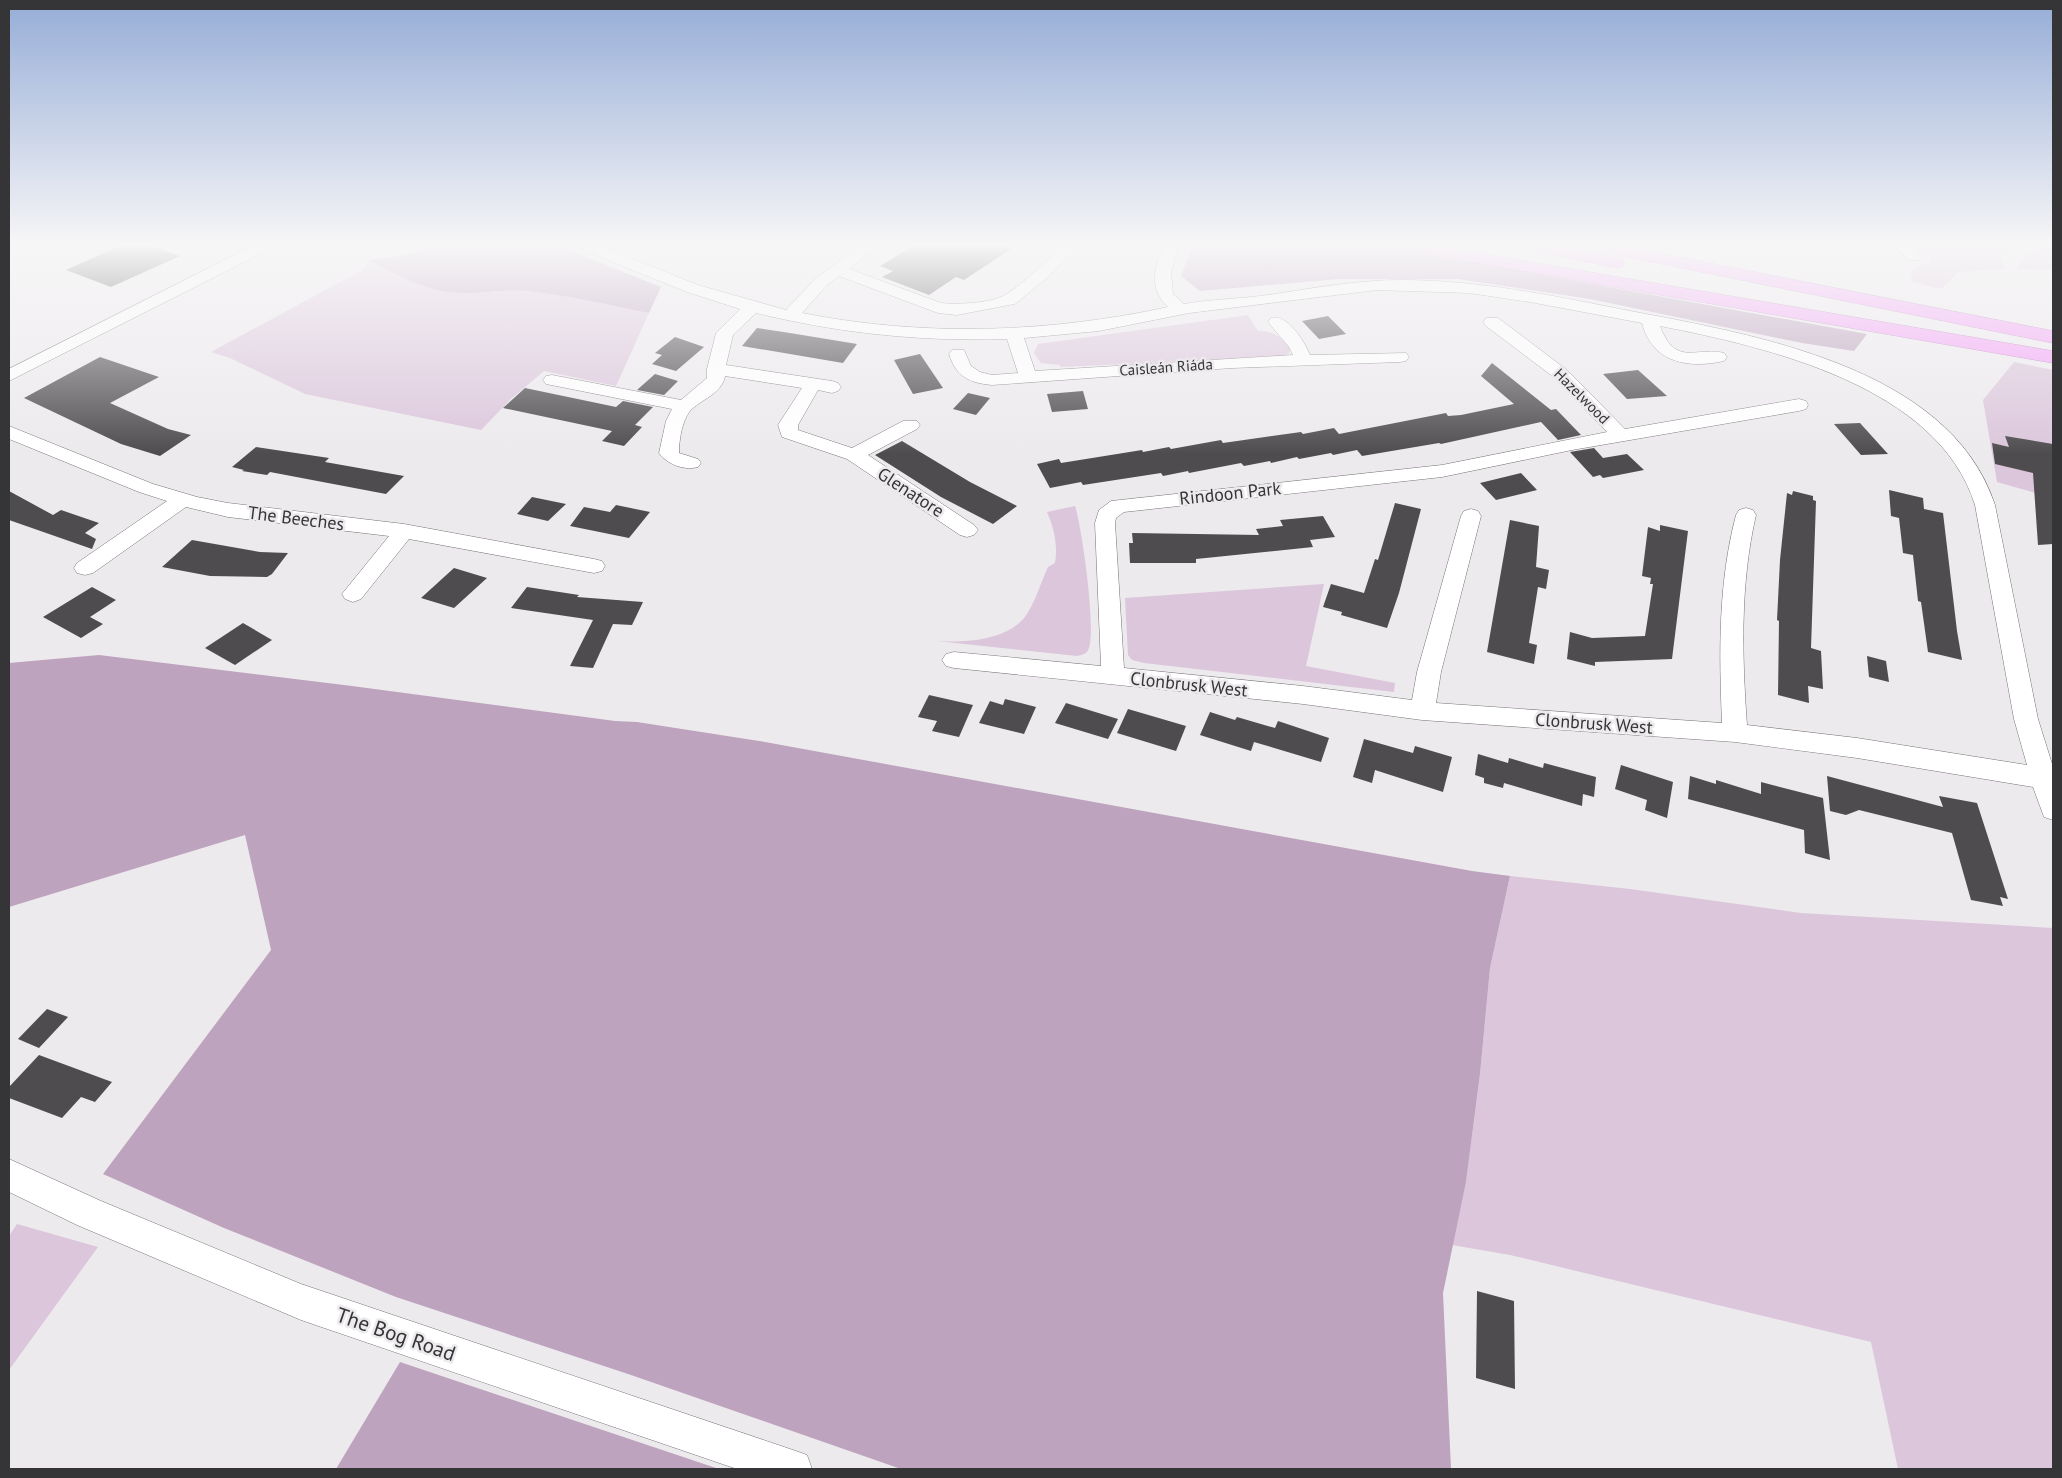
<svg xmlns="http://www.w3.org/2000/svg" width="2062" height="1478" font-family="'PT Sans',sans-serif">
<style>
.green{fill:#dbc6db}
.forest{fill:#bda3be}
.building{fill:#4f4c4f}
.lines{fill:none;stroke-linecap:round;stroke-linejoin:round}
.minor-casing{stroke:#767376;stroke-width:1}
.highway-casing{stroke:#b07cb3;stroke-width:1}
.minor{fill:#fff;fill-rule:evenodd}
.highway{fill:#f3a2f7;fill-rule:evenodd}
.labels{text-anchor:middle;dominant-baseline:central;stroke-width:5;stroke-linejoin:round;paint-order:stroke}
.far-street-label{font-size:15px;fill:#353436;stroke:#edeaed}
.street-label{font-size:18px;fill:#353436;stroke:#edeaed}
.near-street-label{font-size:21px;fill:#353436;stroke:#edeaed}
</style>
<rect width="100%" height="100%" fill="#edeaed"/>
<!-- green -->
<path class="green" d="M1913 247H2009L2002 257 2005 269 1959 272 1941 289 1912 282 1911 269 1931 262 1928 256Z
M2032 247H2053V270L2016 269Z
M369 260C397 276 428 292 461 293 482 294 504 289 526 291 567 295 608 305 649 313L616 386 544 371 511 399 481 430 305 394 230 358 211 352 362 270Z
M1248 315 1258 331C1274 331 1280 336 1290 348L1289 354 1275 357 1060 367V365L1041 363 1034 353 1038 344Z
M2014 362 2053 370V498L1997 482 1983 400Z
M1075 506C1082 528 1096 627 1089 648 1087 654 1082 655 1077 656L937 641C966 643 1010 640 1027 614 1036 600 1041 582 1048 567L1055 563C1058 545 1054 528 1047 512Z
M1324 584 1306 666 1395 683 1394 692 1144 663 1132 660 1128 655 1125 598Z
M1510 876 1630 889 1801 913 2053 928V1469H1898L1871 1342 1510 1255 1452 1245 1466 1182 1480 1074 1490 968Z
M17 1224 98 1247 9 1370V1236Z"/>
<!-- forest -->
<path class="forest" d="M440 247H561L661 287 649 313C608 305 567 295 526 291 504 289 482 294 461 293 428 292 397 276 369 260L399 256Z
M1192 247H1390L1867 334 1854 351 1802 343 1590 299 1458 279H1340L1200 291 1181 276Z
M99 655 352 686 615 721 637 722 765 742 1472 871 1510 876 1490 968 1480 1074 1466 1182 1443 1293 1451 1469H901L631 1375 396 1297 224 1228 103 1174 271 950 245 835 9 907V663Z
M400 1362 719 1469H336Z"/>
<!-- building -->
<path class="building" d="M117 247H154L180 256 111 287 66 270Z
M911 247H1014L964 280 956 277 929 295 882 277 893 271 880 266Z
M1328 316 1346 334 1319 339 1302 321Z
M757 328 790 333 857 344 843 363 742 346Z
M675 337 704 347 676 371 652 364 662 355 655 353Z
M920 354 943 388 913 394 894 360Z
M100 357 159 377 110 403 168 429 191 435 160 456 121 444 24 398Z
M1492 363 1551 410 1556 409 1581 435 1558 440 1541 422 1441 444 1439 443 1362 456 1357 450 1333 455 1331 453 1299 459 1297 457 1271 463 1270 461 1244 466 1241 463 1189 473 1188 471 1163 476 1161 473 1083 485 1081 482 1050 488 1037 464 1059 459 1061 463 1142 450 1143 452 1169 447 1171 449 1221 440 1223 443 1301 432 1303 434 1334 428 1339 434 1446 413 1448 416 1461 415 1514 404 1481 376Z
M1638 370 1667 396 1627 399 1603 374Z
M655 374 678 381 664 395 637 390Z
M525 388 616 407 623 401 653 407 635 425 642 427 624 446 602 441 612 431 503 408Z
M1083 391 1088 409 1052 412 1047 394Z
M968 393 990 398 976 415 953 409Z
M1860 423 1888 454 1861 455 1834 424Z
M2005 436 2053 444V544L2038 545 2033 473 1995 464 1992 443 2009 447Z
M902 441 970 482 1017 506 993 524 941 497 875 455Z
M256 447 329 458 325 462 404 476 386 494 270 472 267 475 242 471 244 470 232 467Z
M1594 448 1603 458 1627 454 1644 470 1603 478 1600 475 1593 477 1570 452Z
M1521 473 1537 490 1496 500 1480 483Z
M1889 490 1923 498 1924 509 1943 513 1957 631 1962 660 1928 652 1921 602 1918 601 1913 555 1903 553 1899 518 1891 516Z
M9 491 53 515 61 510 99 523 85 533 96 539 92 549 9 520Z
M1793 491 1813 496V500L1816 501 1811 648 1821 651 1823 689 1808 686 1809 703 1778 695 1779 621 1777 620 1780 560 1787 493 1792 495Z
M532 497 566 504 548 521 517 514Z
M1395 503 1421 509 1399 593 1387 628 1341 615 1342 612 1323 607 1331 584 1364 593 1375 559 1378 560Z
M616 505 650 512 629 538 570 526 584 507 610 512Z
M1323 516 1335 537 1310 540 1313 547 1196 559V563H1130L1129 543H1133L1132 533 1259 535 1256 529 1283 526 1280 520Z
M1510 520 1539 526 1536 567 1549 570 1546 589 1538 587 1529 643 1537 645 1534 664 1487 652Z
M1660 525 1688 531 1672 659 1595 662V666L1567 659 1570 632 1592 638 1645 636 1653 584H1650L1651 578 1642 576 1648 527 1660 531Z
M192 540 260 552 288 553 272 574 267 577 210 576 162 567Z
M454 568 487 578 454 608 421 598Z
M92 587 116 600 90 617 103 624 81 638 43 617Z
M527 587 579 595 577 597 643 602 632 625 613 624 593 668 570 666 593 620 511 608Z
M243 623 272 640 235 665 205 648Z
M1867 656 1886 661 1889 682 1869 677Z
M929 695 973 705 959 737 932 731 937 721 918 717Z
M1005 699 1036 707 1024 734 979 723 990 701 1003 705Z
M1066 703 1118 719 1108 739 1055 723Z
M1128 709 1186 726 1176 751 1117 733Z
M1210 712 1235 720 1237 717 1275 728 1278 721 1329 738 1321 762 1254 742 1251 751 1200 735Z
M1364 739 1413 753 1415 746 1452 757 1443 792 1375 770 1372 783 1353 777Z
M1478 754 1508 763 1509 758 1543 768 1544 763 1596 777 1594 797 1583 794 1582 806 1504 783 1503 788 1484 783V778L1475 775Z
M1621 765 1673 782 1667 818 1645 810 1647 800 1615 789Z
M1690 776 1716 784V780L1761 794V782L1823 798 1830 860 1805 853 1804 830 1688 799Z
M1827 776 1943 807 1939 796 1977 803 2008 899 2000 897 2003 906 1971 900 1952 833 1859 810 1846 815 1830 811Z
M47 1009 68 1017 39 1048 18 1039Z
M39 1055 112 1082 95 1102 81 1097 62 1118 9 1098V1087Z
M1477 1291 1514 1301 1515 1389 1476 1378Z"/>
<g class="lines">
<!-- minor casing -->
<g class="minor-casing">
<path id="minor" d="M250 247H270L268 250 9 381V369Z
M581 247H603L698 285 786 310 814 280 858 247H876L849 269 941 303C956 305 992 303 1005 295 1026 282 1044 263 1061 247H1078L1049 276 1015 304 1009 305 957 315 938 313 839 276 826 286 802 313C923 337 1048 333 1168 307 1148 288 1155 270 1162 247H1178L1171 272 1173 294 1184 304C1212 299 1240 299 1268 295 1315 288 1361 279 1409 280 1480 281 1550 295 1620 309 1745 333 1949 364 1995 505L2038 719 2053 767V820L2044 817 2033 787 1857 758 1735 742 1422 720 1303 704 954 668 946 666 942 660 946 654 954 652 1101 666 1095 523 1099 510 1111 501 1442 465 1607 432 1555 378 1486 326 1483 322 1486 318H1498L1567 370 1625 429 1799 399 1806 401 1808 405 1806 409 1799 411 1572 450 1442 477 1124 512 1116 518 1115 523 1124 668 1303 686 1412 700 1417 672 1461 516 1464 511 1471 509 1478 511 1481 516 1441 672 1436 703 1722 723C1719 653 1718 583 1736 515L1739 510 1746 508 1753 510 1756 515C1740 584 1742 655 1747 725L1857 738 2027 765 2014 719 1975 505C1938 386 1767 347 1660 326 1676 368 1696 346 1724 353L1727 357 1724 361C1689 369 1652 363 1642 323L1530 302 1469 293 1377 290 1189 313 1099 331 1024 338 1035 371 1293 355 1289 347 1268 322 1271 318C1288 314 1304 341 1310 355L1406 353 1409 357 1406 361 1400 362 1232 368 992 385C970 383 956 377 949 354L952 350H964L971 366 980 372 992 375 1018 373 1007 339C922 342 838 333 756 313L733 335 726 365 832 381 838 383 841 387 838 391 832 393 818 390 798 425V430L852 448 903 421H917L920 425 917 429 868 455 974 525 978 530 974 535 967 537 960 535 847 459 782 437 778 425 802 388 725 376C723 393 700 400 690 411 682 421 679 440 679 453L698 459 701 463 698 467C684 471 667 464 659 453L666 421 672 409 546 384 543 380 546 376 552 375 681 400 707 378V369L716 333 740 309 687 292 583 250Z
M1896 247H1913L1922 257 1920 260H1908Z
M9 426 153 484 197 497 228 503 404 524 594 559 602 561 605 566 602 571 594 573 409 539 361 599 353 602 345 599 342 594 389 536 228 517 186 507 93 573 85 575 77 573 74 568 77 563 167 501 139 492 9 439Z
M9 1159 101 1201 301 1284 793 1450 807 1455 812 1469H737L301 1320 77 1225 9 1192Z"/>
</g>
<!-- highway casing -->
<g class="highway-casing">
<path id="highway" d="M1404 247H1442L2053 351V363L1413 252 1407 251Z
M1534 247H1566L1622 259 1625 263 1622 267 1616 268 1537 251Z
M1594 247H1628L2053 331V343L1603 252 1597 251Z"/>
</g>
<!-- minor -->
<use href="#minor" class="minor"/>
<!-- highway -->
<use href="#highway" class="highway"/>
</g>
<!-- sky -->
<linearGradient id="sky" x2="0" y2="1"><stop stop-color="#96add7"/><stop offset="0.54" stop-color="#f7f6f7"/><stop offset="1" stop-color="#f7f6f7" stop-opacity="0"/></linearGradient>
<rect width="2062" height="454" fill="url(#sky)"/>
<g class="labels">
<!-- far-street labels -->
<g class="far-street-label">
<text transform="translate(1166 367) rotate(-4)">Caisleán Riáda</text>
<text transform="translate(1582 396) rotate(45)">Hazelwood</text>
</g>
<!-- street labels -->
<g class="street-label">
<text transform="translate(911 492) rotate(33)">Glenatore</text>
<text transform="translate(1230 493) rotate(-6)">Rindoon Park</text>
<text transform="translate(296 518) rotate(7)">The Beeches</text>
<text transform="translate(1189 684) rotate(6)">Clonbrusk West</text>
<text transform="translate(1594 723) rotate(4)">Clonbrusk West</text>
</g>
<!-- near-street labels -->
<g class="near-street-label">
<text transform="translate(396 1334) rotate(19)">The Bog Road</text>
</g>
</g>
<!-- border -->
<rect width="2062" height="1478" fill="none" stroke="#353436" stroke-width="20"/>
</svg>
